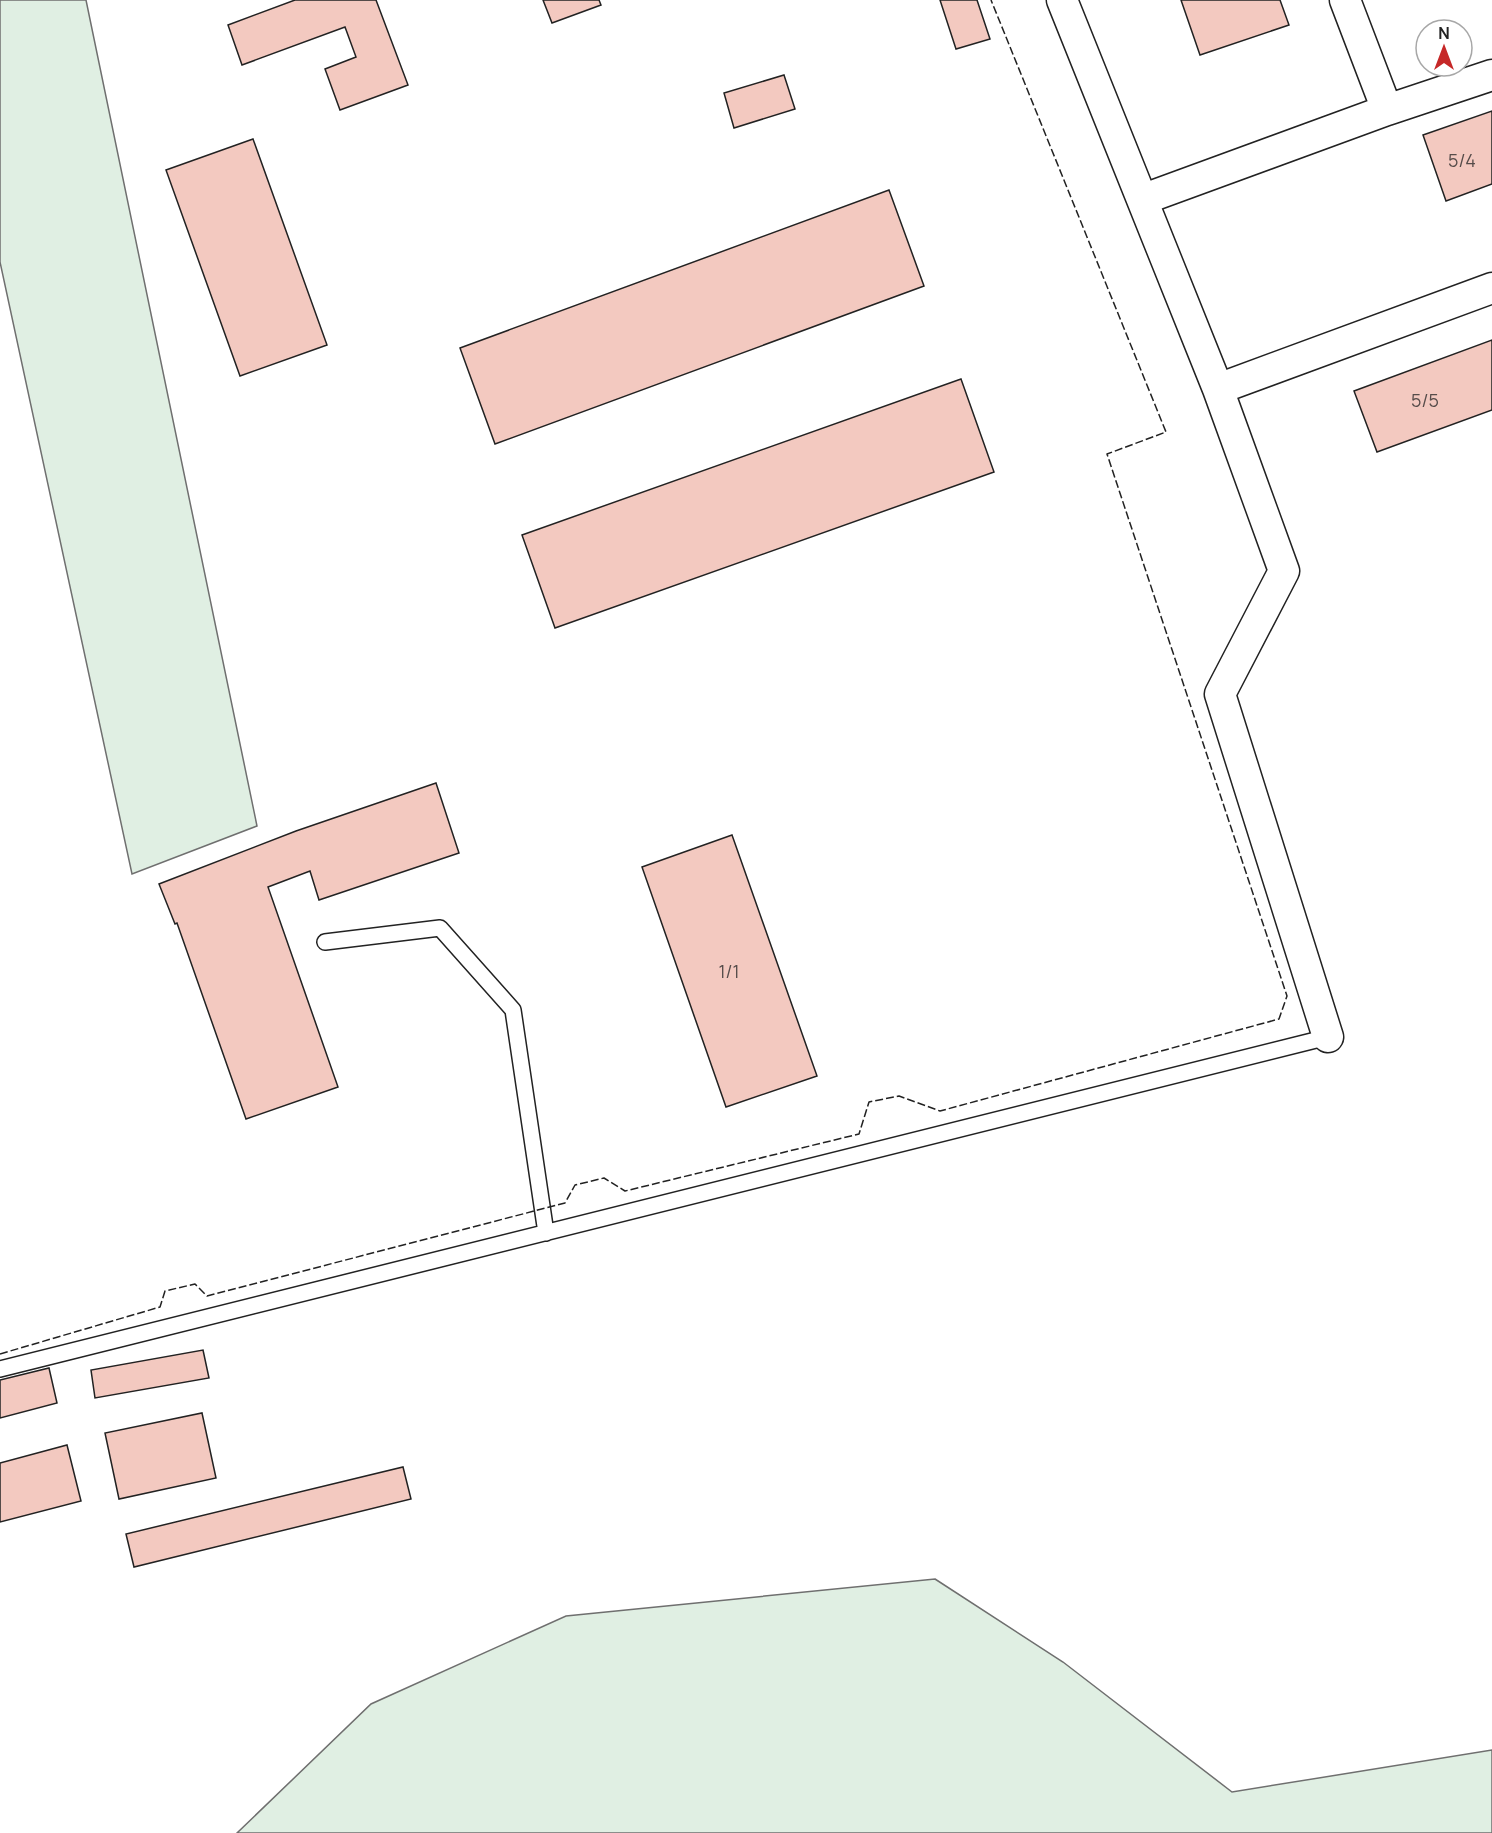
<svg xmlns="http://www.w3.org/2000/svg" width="1492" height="1833" font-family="Manrope,sans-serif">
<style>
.green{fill:#e0efe3;stroke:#6f6f6f;stroke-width:1.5}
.building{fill:#f3c9c0;stroke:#222;stroke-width:1.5}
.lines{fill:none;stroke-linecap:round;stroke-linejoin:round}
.lane-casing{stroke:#222;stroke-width:18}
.street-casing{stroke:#222;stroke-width:33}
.lane{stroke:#fff;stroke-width:15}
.street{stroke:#fff;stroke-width:30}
.fence{stroke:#222;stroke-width:1.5;stroke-dasharray:8 3;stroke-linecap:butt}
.labels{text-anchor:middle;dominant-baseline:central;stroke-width:4.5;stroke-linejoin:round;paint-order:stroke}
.number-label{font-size:18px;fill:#564c4a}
</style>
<rect width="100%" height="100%" fill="#fff"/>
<!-- green -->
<path class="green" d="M0 0H86L257 826 132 874 0 262Z
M935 1579 1063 1662 1232 1792 1492 1750V1833H237L371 1704 566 1616Z"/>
<!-- building -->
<path class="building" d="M295 0H376L408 85 340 110 325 69 356 57 345 27 242 65 228 25Z
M543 0H599L601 5 552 23Z
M940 0H977L990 39 956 49Z
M1181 0H1280L1289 25 1200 55Z
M784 75 795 109 734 128 724 93Z
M1492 111V184L1446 201 1423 135Z
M253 139 327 345 240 376 166 170Z
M889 190 924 286 495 444 460 348Z
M1492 340V410L1377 452 1354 391Z
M961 379 994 472 555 628 522 535Z
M436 783 459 853 319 900 310 871 268 887 338 1087 246 1119 177 923 175 924 159 884 296 831Z
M732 835 817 1076 726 1107 642 867Z
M203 1350 209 1378 95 1398 91 1370Z
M49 1368 57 1403 0 1418V1380Z
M202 1413 216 1478 119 1499 105 1433Z
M67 1445 81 1501 0 1522V1463Z
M403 1467 411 1499 134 1567 126 1534Z"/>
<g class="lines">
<!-- lane casing -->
<g class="lane-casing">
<path id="lane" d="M325 942 440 928 513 1010 546 1233
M0 1369 1328 1037"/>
</g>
<!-- street casing -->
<g class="street-casing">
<path id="street" d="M1062 0 1218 389 1284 571 1220 694 1328 1037
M1345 0 1387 110
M1144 199 1387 110 1492 75
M1218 389 1492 288"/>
</g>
<!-- lane -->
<use href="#lane" class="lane"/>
<!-- street -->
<use href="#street" class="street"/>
<!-- fence -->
<path class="fence" d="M0 1354 160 1307 165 1291 195 1284 207 1296 565 1203 575 1185 604 1178 625 1191 859 1134 869 1102 899 1096 940 1111 1279 1019 1287 996 1107 454 1166 432 991 0"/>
</g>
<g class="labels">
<!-- number labels -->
<g class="number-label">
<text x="1462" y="160">5/4</text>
<text x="1425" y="400">5/5</text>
<text x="729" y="971">1/1</text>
</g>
</g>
<!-- north arrow -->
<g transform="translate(1444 48)"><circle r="28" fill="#ffffff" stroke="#a7a7a7" stroke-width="1.5"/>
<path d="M0-4.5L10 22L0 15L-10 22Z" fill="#c62828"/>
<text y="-9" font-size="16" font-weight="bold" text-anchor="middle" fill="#222222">N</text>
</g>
</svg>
